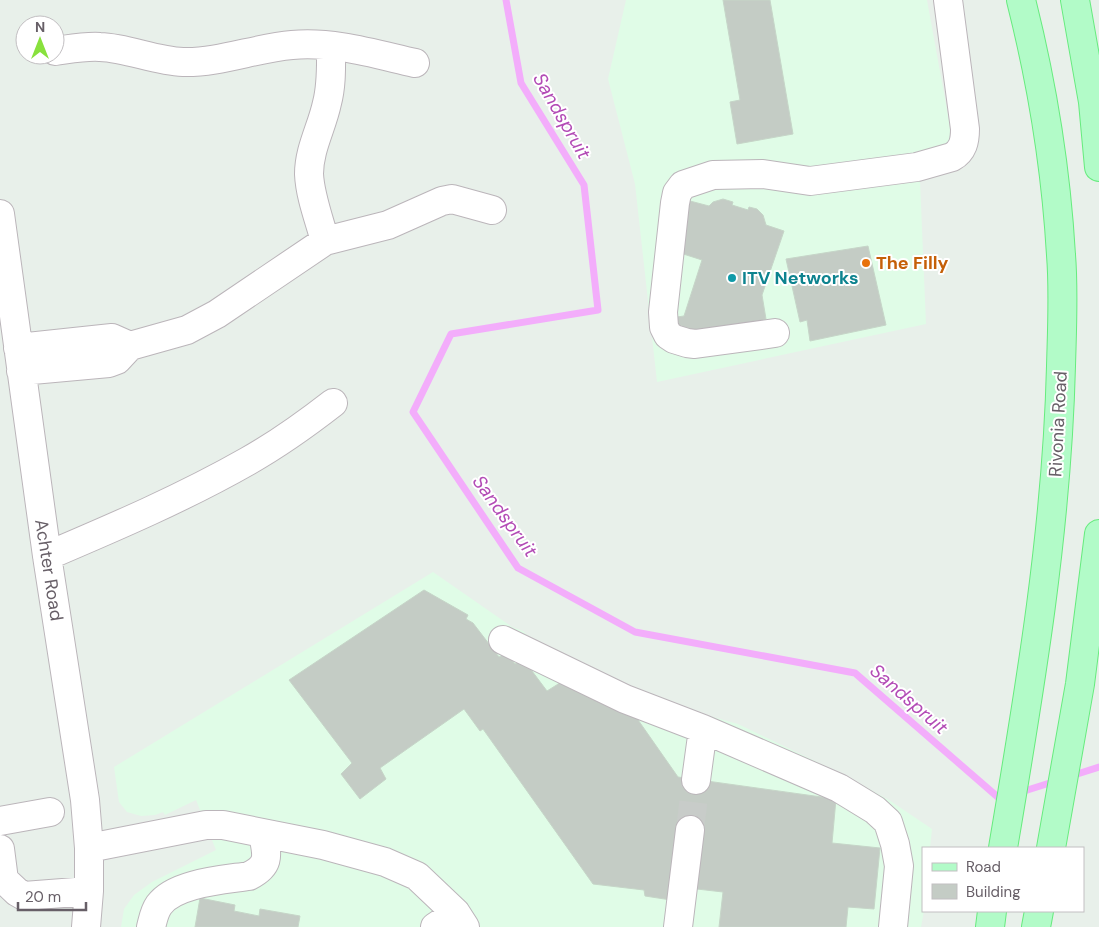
<svg xmlns="http://www.w3.org/2000/svg" width="1099" height="927" font-family="'DM Sans',sans-serif">
<style>
.commercial{fill:#e0fce7}
.lines{fill:none;stroke-linecap:round;stroke-linejoin:round}
.stream{stroke:#f3adfb;stroke-width:7}
.building{fill:#c4ccc5;stroke:#c6d5c8}
.minor-tunnel{stroke:#c8ccc9;stroke-width:28;stroke-dasharray:28 14;stroke-linecap:butt}
.minor-casing{stroke:#bbb5ba;stroke-width:30}
.major-casing{stroke:#66eb7e;stroke-width:30}
.minor{stroke:#fff;stroke-width:28}
.major{stroke:#b2fbc8;stroke-width:28}
.food-dot{fill:#e8710a;stroke:#fff;stroke-width:2}
.culture-dot{fill:#0f9aa8;stroke:#fff;stroke-width:2}
.labels{text-anchor:middle;dominant-baseline:central;stroke-width:4;stroke-linejoin:round;paint-order:stroke}
.food-label{font-size:18px;font-weight:bold;fill:#c56008;stroke:#fff;text-anchor:start}
.culture-label{font-size:18px;font-weight:bold;fill:#0d838f;stroke:#fff;text-anchor:start}
.street-label{font-size:18px;fill:#675f67;stroke:#fff}
.water-label{font-size:19px;font-style:italic;fill:#b34cb6;stroke:#fff}
</style>
<rect width="100%" height="100%" fill="#e8f0ea"/>
<!-- commercial -->
<path class="commercial" d="M626 0H927L955 154 920 181 926 324 657 382 635 184 608 79Z
M433 572 512 627 523 631 533 641 582 672 706 715 738 724 846 776 889 800 932 829 930 848H923L924 911 921 927H121L124 909 134 895 152 882 216 850 196 800 165 815 163 812 155 815 141 816 127 812 119 802 114 767Z"/>
<g class="lines">
<!-- stream -->
<path class="stream" d="M506 0 521 83 584 185 598 310 451 334 413 412 518 568 635 632 855 673 1000 799 1006 797
M1071 776 1099 767
M1018 793 1056 781"/>
</g>
<!-- building -->
<path class="building" d="M723 0H770L793 134 737 144 730 102 740 100Z
M723 199 733 202 732 205 748 210 749 207 757 209 763 215 766 225 784 231 762 295 766 319 681 336 677 317 684 316 702 260 674 251 690 201 709 206 713 202Z
M868 246 886 325 810 341 807 320 800 322 786 259Z
M424 590 468 615 466 619 473 623 499 657 507 653 515 664 523 659 547 691 563 681 629 707 678 777 836 799 832 843 880 848 874 909 848 907 846 927H719L723 892 697 889 702 831 671 900 645 896 644 890 593 884 483 729 480 731 464 709 380 768 386 779 360 799 341 774 352 763 289 680Z
M200 898 235 905 234 911 259 916 260 909 300 916 298 927H195Z"/>
<g class="lines">
<!-- minor-tunnel -->
<path class="minor-tunnel" d="M690 830 696 780"/>
<!-- minor casing -->
<g class="minor-casing">
<path id="minor" d="M55 51C70 49 85 46 100 47 128 48 155 61 183 62 219 63 256 48 292 45 333 41 375 54 415 63
M0 214 47 556 85 800 89 848V891L86 927
M325 241C319 219 310 196 309 174 309 149 322 127 327 103 332 84 331 65 331 46
M775 333 695 344 687 343 674 339 668 335 664 327 663 312 675 203 677 193 683 185 713 175 763 174 810 181 917 167 952 157C963 151 965 141 965 129L948 0
M18 348 112 338 130 346
M21 371 109 363 117 360 130 346 187 330 217 314 325 241 388 225 442 201 452 199 492 210
M47 556C115 527 183 498 248 461 278 444 306 424 333 403
M503 640 625 699 703 729 696 780
M703 729 839 788 875 810 888 822 895 844 899 866 893 927
M0 821 50 812
M89 848 206 825H223L323 845 385 862 417 876 456 913 465 927
M0 849 4 880
M0 876 17 892 24 896 89 891
M151 927C153 920 154 912 159 905 175 883 223 880 249 876 271 865 267 855 263 834
M435 927 456 913
M678 927 690 830"/>
</g>
<!-- major casing -->
<g class="major-casing">
<path id="major" d="M1075 0 1093 102 1099 167
M1003 848C1030 688 1057 529 1061 366 1062 329 1064 291 1061 255 1056 169 1042 83 1021 0
M1051 848 1080 684 1099 534
M990 927 992 911
M1036 927 1039 911"/>
</g>
<!-- minor -->
<use href="#minor" class="minor"/>
<!-- major -->
<use href="#major" class="major"/>
</g>
<!-- markers -->
<circle class="food-dot" cx="866" cy="263" r="5"/>
<circle class="culture-dot" cx="732" cy="278" r="5"/>
<g class="labels">
<!-- food labels -->
<g class="food-label">
<text x="876" y="263">The Filly</text>
</g>
<!-- culture labels -->
<g class="culture-label">
<text x="742" y="278">ITV Networks</text>
</g>
<!-- street labels -->
<g class="street-label">
<text transform="translate(1058 424) rotate(-87)">Rivonia Road</text>
<text transform="translate(49 570) rotate(81)">Achter Road</text>
</g>
<!-- water labels -->
<g class="water-label">
<text transform="translate(562 116) rotate(60)">Sandspruit</text>
<text transform="translate(505 516) rotate(54)">Sandspruit</text>
<text transform="translate(909 699) rotate(41)">Sandspruit</text>
</g>
</g>
<!-- legend -->
<rect x="922" y="847" width="162" height="65" fill="#ffffff" stroke="#c2bfc2"/>
<rect x="932" y="863" width="25" height="8" fill="#b2fbc8" stroke="#c2bfc2"/>
<text x="966" y="872" font-size="15" fill="#675f67">Road</text>
<rect x="932" y="884" width="25" height="15" fill="#c4ccc5" stroke="#c2bfc2"/>
<text x="966" y="897" font-size="15" fill="#675f67">Building</text>
<!-- north arrow -->
<g transform="translate(40 40)"><circle r="24" fill="#ffffff" stroke="#c2bfc2"/>
<path d="M0-4L9 19L0 12L-9 19Z" fill="#88e13d"/>
<text y="-8" font-size="14" font-weight="bold" text-anchor="middle" fill="#675f67">N</text>
</g>
<!-- scale -->
<path d="M18 902v8h68v-8" fill="none" stroke="#675f67" stroke-width="2.5"/>
<text x="25" y="902" font-size="15" fill="#675f67" stroke="#ffffff" stroke-width="4" paint-order="stroke">20 m</text>
</svg>
